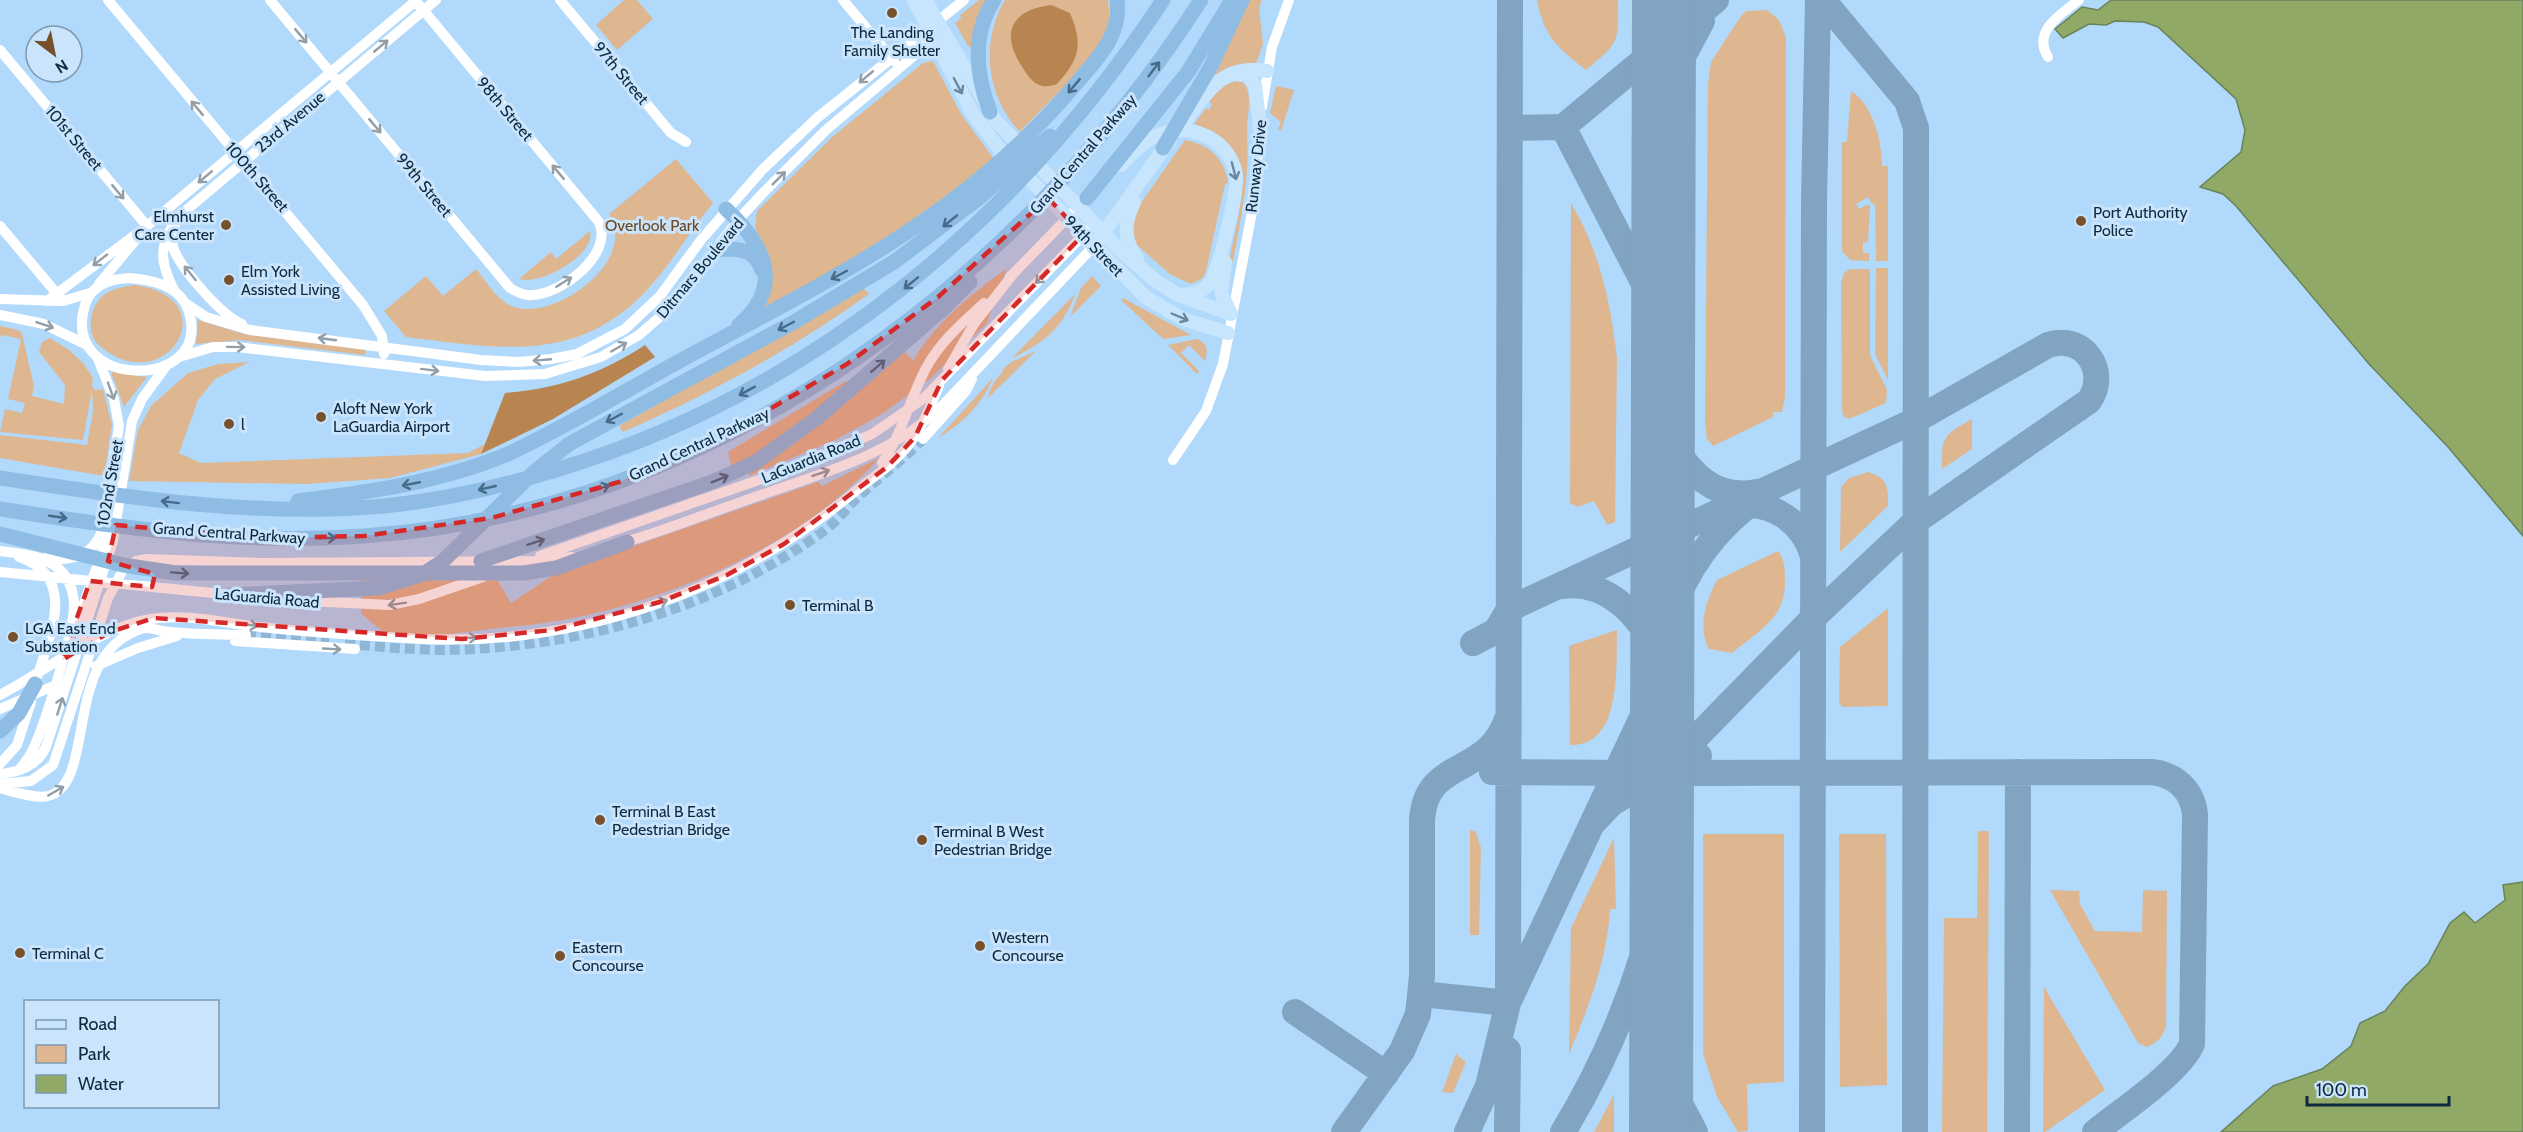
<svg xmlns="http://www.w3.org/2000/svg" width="2523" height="1132" font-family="Cabin,sans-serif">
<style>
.green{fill:#deb690}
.forest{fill:#b88450}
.water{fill:#91a967;stroke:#69835b;stroke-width:1.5}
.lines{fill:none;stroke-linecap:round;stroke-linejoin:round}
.taxiway{stroke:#80a4c2;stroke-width:26}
.runway{stroke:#80a4c2;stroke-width:64}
.minor-tunnel{stroke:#90b6d5;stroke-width:10;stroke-dasharray:10 5;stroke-linecap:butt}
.minor{stroke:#fff;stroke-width:10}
.major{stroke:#c7e5fd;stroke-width:14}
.highway{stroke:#8ebce3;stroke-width:15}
.oneway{stroke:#929fa8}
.oneway2{stroke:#466b88}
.oneway3{stroke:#6a879e}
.marked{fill:#d62828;fill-opacity:0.2;stroke:#d62828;stroke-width:4.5;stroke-dasharray:12 8;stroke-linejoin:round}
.poi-dot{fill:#76512c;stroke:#cae4fc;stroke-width:2}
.labels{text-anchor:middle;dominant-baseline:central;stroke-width:6;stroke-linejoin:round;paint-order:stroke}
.poi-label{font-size:16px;fill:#0c293e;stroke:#cae4fc;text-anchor:start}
.street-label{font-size:16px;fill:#0c293e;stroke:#cae4fc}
.park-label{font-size:16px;fill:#6c471f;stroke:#cae4fc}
</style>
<rect width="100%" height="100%" fill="#b1d9fb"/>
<!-- green -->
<path class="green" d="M624 0H637L653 19 617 50 596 25Z
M979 0H988L971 47 968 46 955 23 961 18 960 15Z
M1005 0H1108C1109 7 1110 16 1108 23 1102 54 1043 107 1020 132 986 96 980 42 1005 0Z
M1247 0H1262L1259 8 1263 44 1256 64C1239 63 1228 65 1215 76Z
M1537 0H1618C1618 44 1620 41 1586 70 1558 48 1544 37 1537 0Z
M1767 10 1779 20 1786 37 1785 398 1782 412H1773V417L1713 446 1707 439 1705 422 1708 84 1711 62 1741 16 1746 11Z
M933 61 961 114 994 159C923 218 846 263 766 309L763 306 766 248 755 228 757 211 831 138 923 63Z
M1237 81 1244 83C1254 99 1246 116 1247 133 1250 179 1241 216 1233 261L1229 263C1238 209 1266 145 1194 124L1206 108 1209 110 1212 104 1209 102C1217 90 1223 84 1237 81Z
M1276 86 1294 90 1281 131 1278 129 1281 122 1270 113Z
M1851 91C1873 105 1882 141 1882 166H1888V261H1876L1875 205 1872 204 1868 197 1856 204 1859 209 1869 204 1870 206 1868 242 1863 243V253H1869V261L1850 260 1842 251V142H1847Z
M1185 140C1209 144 1225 159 1228 183L1225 184 1206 271 1203 278 1191 284 1171 275 1131 240 1129 220Z
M676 159 713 203C688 233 668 270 640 297 571 365 491 347 406 337L384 311 426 276 443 296 476 269C486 281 498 302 514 307 556 321 639 260 609 214Z
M1571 203C1600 251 1611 304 1617 359L1615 522 1607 525 1594 501 1578 507 1570 503Z
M590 231C596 255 540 286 519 279L551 252 556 259Z
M1007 268 987 323 931 378 882 414 824 446 823 445 749 476V473L785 450 905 352 913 361C935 322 972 294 1007 268Z
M1876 268H1888V380L1875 354Z
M1850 269H1870V355L1887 390 1886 403 1849 419 1843 416 1842 410 1841 283 1844 273Z
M1092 276 1101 286 1070 317 1081 288Z
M134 285C229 297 167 401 101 347 85 335 89 306 104 295 113 288 123 287 134 285Z
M863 288 869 294C792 349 710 394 623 432L619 426Z
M1075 294C1064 327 1043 344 1012 358Z
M1123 298 1191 335 1163 339 1121 300Z
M198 320 244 334 366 349 365 355 240 340 196 344Z
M0 326 18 330 22 334 34 386 32 396 64 404 65 385 39 352 42 342 50 338 69 350 83 363 93 378 92 387 96 390 103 389 112 425 104 476 0 458V435L87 445 93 411 92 390 83 440 0 432 5 409 22 413 25 403 8 399 21 339 2 335 0 338Z
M1197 339C1208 343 1208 351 1205 361L1189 345 1181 353 1199 371 1197 374 1168 345Z
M1036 351 988 398C991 386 994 380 1003 372L1002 370 1011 362Z
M249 362 215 379 198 400 179 453 201 463 468 453 485 444 481 454 390 478 307 484 129 481 138 430 151 406 188 373 218 364Z
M112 372 147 377 124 407 112 375Z
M993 378C981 406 964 422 938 438Z
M846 381 848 384 781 439 732 469 728 452Z
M1972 419V449L1942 469C1941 436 1944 435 1972 419Z
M879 458C807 540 685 594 579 617 550 623 519 626 489 629 469 632 402 641 386 633 377 628 368 619 361 613L362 580 496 578 511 603 556 573 818 482 822 486Z
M1868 472C1888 478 1888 487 1888 506L1840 552 1841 487 1849 478Z
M1778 551C1785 560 1785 570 1785 582 1785 619 1758 631 1732 653L1709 649C1697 627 1706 601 1717 580Z
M1888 608V706L1842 707 1839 702 1840 647Z
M1617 630C1616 664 1623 747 1570 745L1569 646Z
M1470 830 1476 832 1481 848 1479 935H1470Z
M1978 831H1989L1987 1132H1942L1944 918H1977Z
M1703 834H1784V1082L1747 1084 1748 1131 1738 1132 1717 1097 1703 1053Z
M1839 834H1886L1887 1085 1840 1087Z
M1614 838 1616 909H1610C1607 961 1589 1006 1569 1054L1571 928Z
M2050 890 2079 891 2080 904 2095 931 2142 932 2143 890 2167 891 2166 1025C2164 1036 2157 1043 2147 1047L2138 1043Z
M2044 987 2105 1090 2045 1132H2043Z
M1456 1054 1466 1062 1453 1093 1442 1092Z
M1614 1095V1132H1594Z"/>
<!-- forest -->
<path class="forest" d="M1051 5 1070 13C1083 44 1080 59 1057 84 1053 85 1047 87 1043 86 1034 85 1027 75 1023 68 1000 34 1010 10 1051 5Z
M645 345 655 357 553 419 481 454 505 393C557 389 601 374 645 345Z"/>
<!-- water -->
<path class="water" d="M2111 0H2523V536L2448 447 2369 364 2236 206 2223 194 2200 187 2241 152 2245 130 2236 99 2158 27 2144 22 2115 21 2106 25 2089 24 2063 38 2055 29 2082 7 2098 10Z
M2523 882V1132H2221L2273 1086 2322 1069 2351 1046 2360 1023 2385 1011 2405 986 2428 964 2450 923 2464 912 2475 923 2505 900 2503 885Z"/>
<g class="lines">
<!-- taxiway -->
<path class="taxiway" d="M1823 0 1907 101 1916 128 1915 1132
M1563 127 1644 284 1653 313 1663 366
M1663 127 1677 68 1702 21
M1510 128 1563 127 1716 0
M1663 432C1687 466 1709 502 1757 492
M1736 506C1772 500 1803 522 1813 556
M1473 643 1496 631 1509 609 1916 420 2048 345C2083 333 2110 371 2089 401L1916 521 1814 617 1681 753 1666 779 1662 810
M1662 643C1675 590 1702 543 1745 508
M1662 721 1699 756
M1492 772 1633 773
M1593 823 1611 804 1662 773 2152 772C2176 775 2192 790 2195 814L2192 1044C2179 1073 2121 1111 2095 1132
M1421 994 1508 1003 1659 681C1663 671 1658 660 1654 650 1639 613 1605 580 1562 586
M1295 1012 1386 1074
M1661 1043 1674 1092 1695 1132
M1344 1132 1402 1051 1418 1014 1422 976V820C1426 757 1487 778 1507 719
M1467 1132 1488 1086 1508 1003 1510 0
M1507 1132 1508 1050
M1563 1132C1610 1055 1643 970 1662 882
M1812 1132 1814 203 1818 0
M2017 1132 2018 772"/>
<!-- runway -->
<path class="runway" d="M1661 1132 1664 0"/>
<!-- minor-tunnel -->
<path class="minor-tunnel" d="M246 635 329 642
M345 644C378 646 411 650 444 650 578 648 715 609 824 531 838 521 847 507 859 496 881 476 903 460 923 439"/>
<!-- minor -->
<path class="minor" d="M108 0 363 305 382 336 384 354
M270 0 510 288C517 292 524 296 532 295 562 294 614 254 599 222L415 0
M560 0 671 133 686 142
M843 0 894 61
M0 50 147 226
M2048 57C2032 31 2060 15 2079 0
M1262 107 1272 47 1289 0
M0 226 63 301
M175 226C173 234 171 242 174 250 183 271 221 315 242 324
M1010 277 1083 202
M129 278C155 280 183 286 190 316 208 392 59 389 85 305 91 285 110 279 129 278Z
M99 284 139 236
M174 290C159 261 159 246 177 218L436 0
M0 299 63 301 90 293
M47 301 147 226 417 0
M185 303 206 317 250 330 481 360 519 362 551 359 577 354 625 329 660 296 701 240 763 169 817 118 964 0
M0 315 44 324 87 345
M179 357 213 347H237L485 376 545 374 601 357 639 335 670 308 738 220 763 193 826 130 922 49 934 28
M948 369 974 324 1014 273
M923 439 966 391 972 379
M1173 460 1206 411 1223 364 1255 196 1260 122
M882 463C902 434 909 401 925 370 939 343 962 323 984 303
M622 543C663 531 703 515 744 501 812 476 889 458 942 406L1093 247
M0 551C22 554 48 555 64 574 70 583 74 593 74 604 75 628 44 728 32 751 29 758 24 764 19 770
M540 556 799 466 872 434 923 399 1095 223
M19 557C78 577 50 634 38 675
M45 558C70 561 92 558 102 531L119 426 114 399 98 359
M0 572 233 595
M266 599 390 605 419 599 483 577
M78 620 109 533
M235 641 355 649
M96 666 138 648 177 636
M0 695C46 671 99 628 150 619 185 613 224 623 260 627 314 633 368 636 422 639 579 646 732 592 852 494 871 478 892 466 908 446 922 428 930 407 939 386
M0 709 58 684
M0 764 17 745 31 702
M0 774C20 772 37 766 46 747L113 541 132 421 142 399 166 366
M0 784 31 781 53 765 108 598 123 570 136 561 146 559 261 563 538 561 572 557
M3 789C15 792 36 799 48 796 98 783 61 655 141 629 148 626 155 630 163 631 190 635 219 634 246 635"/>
<!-- major -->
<path class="major" d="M914 0 973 114 997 146 1145 297 1183 319 1228 333
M925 0 996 121 1120 250 1156 281 1178 295 1231 314
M1235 74 1247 75 1255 85 1260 128
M1182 125C1207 94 1221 63 1267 71
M1121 165C1130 155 1140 144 1152 138 1184 120 1229 136 1236 174 1238 191 1219 273 1208 285 1201 293 1190 295 1179 295
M1134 202C1124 224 1123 238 1137 259
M1099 239 1170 140
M1225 262 1221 293 1231 314"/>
<!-- highway -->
<path class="highway" d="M990 112C976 75 971 35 994 0
M1163 148 1211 66 1242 0
M1087 198 1188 72 1232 0
M726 209C763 243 786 285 739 325
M715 250C735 248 754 247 762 270
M0 478C122 497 246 516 370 507 433 503 496 488 556 470 810 394 1019 220 1163 0
M298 501C370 492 441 482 508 454 566 427 620 394 676 363 826 281 961 220 1074 86 1096 60 1122 36 1117 0
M0 509C119 528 242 545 363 536 712 513 1016 287 1201 0
M0 534 123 565 176 573H524L556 568 627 542
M481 561 712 482 756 462 817 418 944 308 970 282
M228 595 378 588 423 574 443 561 534 472 569 444 794 322 894 262 979 198 1050 136
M0 731 19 713 35 684"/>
</g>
<!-- one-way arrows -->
<defs><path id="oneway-shaft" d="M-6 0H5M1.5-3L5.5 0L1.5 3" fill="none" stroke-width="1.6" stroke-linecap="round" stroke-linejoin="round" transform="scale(1.5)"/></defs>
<g class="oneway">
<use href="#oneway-shaft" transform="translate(301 36) rotate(50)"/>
<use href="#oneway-shaft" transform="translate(381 46) rotate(-40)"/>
<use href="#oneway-shaft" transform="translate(866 77) rotate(140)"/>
<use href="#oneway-shaft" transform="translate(197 108) rotate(-130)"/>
<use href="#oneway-shaft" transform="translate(375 126) rotate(50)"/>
<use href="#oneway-shaft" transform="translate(558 172) rotate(-130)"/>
<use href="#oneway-shaft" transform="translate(205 177) rotate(140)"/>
<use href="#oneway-shaft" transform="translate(779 178) rotate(-45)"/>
<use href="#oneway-shaft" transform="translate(118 192) rotate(50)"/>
<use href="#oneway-shaft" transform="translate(100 260) rotate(142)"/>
<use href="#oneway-shaft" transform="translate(190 273) rotate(-129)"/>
<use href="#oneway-shaft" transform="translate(1042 277) rotate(134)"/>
<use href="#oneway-shaft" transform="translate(564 282) rotate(-32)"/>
<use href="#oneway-shaft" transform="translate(45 325) rotate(19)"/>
<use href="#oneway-shaft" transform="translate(327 339) rotate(-172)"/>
<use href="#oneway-shaft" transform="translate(236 347) rotate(1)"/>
<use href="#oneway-shaft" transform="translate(619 347) rotate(-30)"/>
<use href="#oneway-shaft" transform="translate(542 360) rotate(175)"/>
<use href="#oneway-shaft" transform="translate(430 370) rotate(7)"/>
<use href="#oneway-shaft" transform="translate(111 391) rotate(70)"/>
<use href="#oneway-shaft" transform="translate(821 473) rotate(-19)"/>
<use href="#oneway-shaft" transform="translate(659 603) rotate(-19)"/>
<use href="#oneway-shaft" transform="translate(397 604) rotate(171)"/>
<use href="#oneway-shaft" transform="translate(249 625) rotate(7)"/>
<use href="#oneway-shaft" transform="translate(468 638) rotate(-2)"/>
<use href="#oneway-shaft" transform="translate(332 649) rotate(3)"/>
<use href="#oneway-shaft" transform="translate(60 706) rotate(-72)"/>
<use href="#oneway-shaft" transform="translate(56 791) rotate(-30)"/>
</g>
<g class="oneway2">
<use href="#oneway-shaft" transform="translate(1154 69) rotate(-53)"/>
<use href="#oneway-shaft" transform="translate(1074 86) rotate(130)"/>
<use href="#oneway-shaft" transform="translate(950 221) rotate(141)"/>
<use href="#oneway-shaft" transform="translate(839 275) rotate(152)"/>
<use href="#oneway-shaft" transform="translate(911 283) rotate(141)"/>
<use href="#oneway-shaft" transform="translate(786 326) rotate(152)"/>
<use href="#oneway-shaft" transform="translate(878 366) rotate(-41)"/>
<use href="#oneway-shaft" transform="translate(747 391) rotate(151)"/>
<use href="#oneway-shaft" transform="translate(614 418) rotate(152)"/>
<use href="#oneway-shaft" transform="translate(720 479) rotate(-22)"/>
<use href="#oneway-shaft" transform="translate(411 484) rotate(169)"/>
<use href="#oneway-shaft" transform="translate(487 488) rotate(167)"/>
<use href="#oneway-shaft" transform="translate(601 488) rotate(-18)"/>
<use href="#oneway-shaft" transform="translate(170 502) rotate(-173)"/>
<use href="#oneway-shaft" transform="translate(58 517) rotate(8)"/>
<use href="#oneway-shaft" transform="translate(327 538) rotate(-2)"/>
<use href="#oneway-shaft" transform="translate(536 542) rotate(-18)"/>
<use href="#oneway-shaft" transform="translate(180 573) rotate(4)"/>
</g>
<g class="oneway3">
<use href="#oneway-shaft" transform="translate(958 86) rotate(62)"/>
<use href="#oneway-shaft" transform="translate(1234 171) rotate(76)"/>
<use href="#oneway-shaft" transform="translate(1180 317) rotate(23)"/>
</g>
<!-- marked area -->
<path class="marked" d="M1048 198 1083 235 942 380 915 437 887 467 784 544 727 575 660 602 553 630 462 639 154 618 110 632 62 660 90 581 152 587 155 574 108 561 116 525 264 538 364 536 491 518 619 482 720 438 847 364 938 297Z"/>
<!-- markers -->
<g class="poi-dot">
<circle cx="892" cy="13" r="6"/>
<circle cx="2081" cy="221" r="6"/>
<circle cx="226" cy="225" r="6"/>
<circle cx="229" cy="280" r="6"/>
<circle cx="321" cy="417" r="6"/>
<circle cx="229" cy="424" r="6"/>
<circle cx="790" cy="605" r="6"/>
<circle cx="13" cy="637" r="6"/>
<circle cx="600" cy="820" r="6"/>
<circle cx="922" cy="840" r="6"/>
<circle cx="980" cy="946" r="6"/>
<circle cx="20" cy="953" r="6"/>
<circle cx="560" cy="956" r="6"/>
</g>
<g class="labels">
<!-- poi labels -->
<g class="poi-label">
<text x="892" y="32" text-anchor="middle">The Landing<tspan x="892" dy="18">Family Shelter</tspan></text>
<text x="2093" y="212">Port Authority<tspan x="2093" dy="18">Police</tspan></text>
<text x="214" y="216" text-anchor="end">Elmhurst<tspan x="214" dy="18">Care Center</tspan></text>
<text x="241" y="271">Elm York<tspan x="241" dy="18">Assisted Living</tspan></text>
<text x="333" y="408">Aloft New York<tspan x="333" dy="18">LaGuardia Airport</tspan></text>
<text x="241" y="424">l</text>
<text x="802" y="605">Terminal B</text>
<text x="25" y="628">LGA East End<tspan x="25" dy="18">Substation</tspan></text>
<text x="612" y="811">Terminal B East<tspan x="612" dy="18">Pedestrian Bridge</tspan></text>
<text x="934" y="831">Terminal B West<tspan x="934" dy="18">Pedestrian Bridge</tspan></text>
<text x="992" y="937">Western<tspan x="992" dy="18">Concourse</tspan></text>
<text x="572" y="947">Eastern<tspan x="572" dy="18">Concourse</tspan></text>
<text x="32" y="953">Terminal C</text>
</g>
<!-- street labels -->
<g class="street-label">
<text transform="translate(621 73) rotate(50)">97th Street</text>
<text transform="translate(505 109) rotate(50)">98th Street</text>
<text transform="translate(290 122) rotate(-40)">23rd Avenue</text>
<text transform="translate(74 138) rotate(50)">101st Street</text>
<text transform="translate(1083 154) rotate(-49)">Grand Central Parkway</text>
<text transform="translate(1256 166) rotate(-84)">Runway Drive</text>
<text transform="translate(257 177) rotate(49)">100th Street</text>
<text transform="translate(424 185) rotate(50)">99th Street</text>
<text transform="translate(1094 246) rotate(46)">94th Street</text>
<text transform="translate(700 268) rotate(-50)">Ditmars Boulevard</text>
<text transform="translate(699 444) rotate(-25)">Grand Central Parkway</text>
<text transform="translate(811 459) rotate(-22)">LaGuardia Road</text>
<text transform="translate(110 483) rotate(-80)">102nd Street</text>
<text transform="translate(229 533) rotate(4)">Grand Central Parkway</text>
<text transform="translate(267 598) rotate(5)">LaGuardia Road</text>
</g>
<!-- park labels -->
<g class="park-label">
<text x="652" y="225">Overlook Park</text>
</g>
</g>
<!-- legend -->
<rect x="24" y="1000" width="195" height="108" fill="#cae4fc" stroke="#7e99b0" stroke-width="1.5"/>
<rect x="36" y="1020" width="30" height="9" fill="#c7e5fd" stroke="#7e99b0" stroke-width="1.5"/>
<text x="78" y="1030" font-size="18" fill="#0c293e">Road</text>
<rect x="36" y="1045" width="30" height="18" fill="#deb690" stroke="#7e99b0" stroke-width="1.5"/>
<text x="78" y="1060" font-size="18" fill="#0c293e">Park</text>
<rect x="36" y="1075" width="30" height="18" fill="#91a967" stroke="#7e99b0" stroke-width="1.5"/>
<text x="78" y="1090" font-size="18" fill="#0c293e">Water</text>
<!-- north arrow -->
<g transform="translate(54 54) rotate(148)"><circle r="28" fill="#cae4fc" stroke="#7e99b0" stroke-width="1.5"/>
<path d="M0-4.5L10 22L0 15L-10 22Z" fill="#76512c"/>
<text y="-9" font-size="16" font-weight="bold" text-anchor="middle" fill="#0c293e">N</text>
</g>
<!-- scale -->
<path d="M2307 1096v9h142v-9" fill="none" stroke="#0c293e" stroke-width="3"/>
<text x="2316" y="1096" font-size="18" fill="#0c293e" stroke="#cae4fc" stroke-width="4.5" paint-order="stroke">100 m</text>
</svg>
